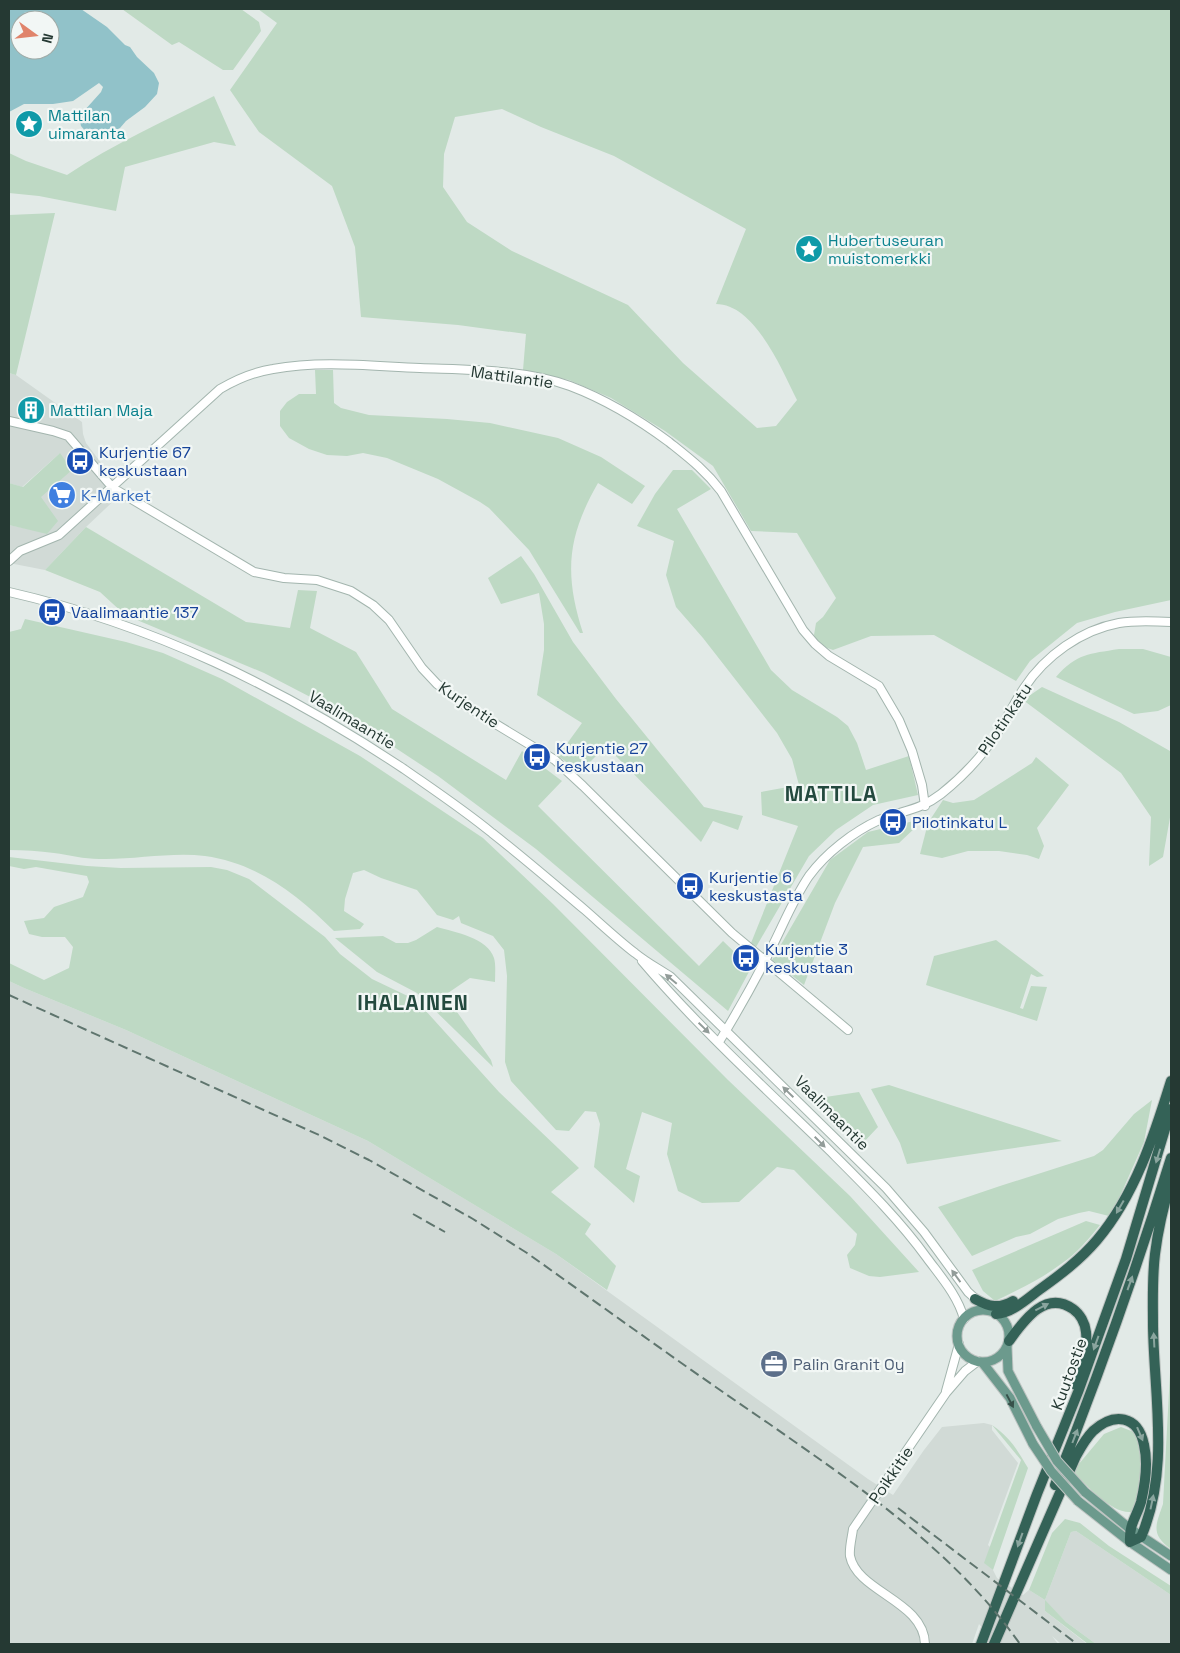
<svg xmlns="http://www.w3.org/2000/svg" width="1180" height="1653" font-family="'Space Grotesk',sans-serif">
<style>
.built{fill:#d1dad6}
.green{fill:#bed9c4;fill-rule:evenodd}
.water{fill:#91c2c9;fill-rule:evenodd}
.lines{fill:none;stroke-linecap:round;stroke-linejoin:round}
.secondary-casing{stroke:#a3b5ae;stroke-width:10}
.primary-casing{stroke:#bec4c2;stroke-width:11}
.highway-casing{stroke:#bec4c2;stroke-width:12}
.secondary{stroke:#fff;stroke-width:8}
.primary{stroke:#6c9a8d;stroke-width:9}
.highway{stroke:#346257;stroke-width:10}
.rail{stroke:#5f756e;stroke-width:2;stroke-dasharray:10 5;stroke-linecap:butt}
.primary-bridge-casing{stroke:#bec4c2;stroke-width:11;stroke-linecap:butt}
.primary-bridge{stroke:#6c9a8d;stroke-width:9}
.oneway{fill:#929c99}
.oneway2{fill:#8aa59e}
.oneway3{fill:#37514a}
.labels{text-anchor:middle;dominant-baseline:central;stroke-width:4.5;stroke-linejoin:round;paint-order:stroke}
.culture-label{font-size:16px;fill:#0d838f;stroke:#f2f7f5;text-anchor:start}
.street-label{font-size:16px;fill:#253933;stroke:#f2f7f5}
.transit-label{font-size:16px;fill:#164399;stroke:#f2f7f5;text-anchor:start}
.shop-label{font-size:16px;fill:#366cbe;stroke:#f2f7f5;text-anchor:start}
.service-label{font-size:16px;fill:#4e5e75;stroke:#f2f7f5;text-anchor:start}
.district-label{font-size:21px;font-weight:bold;letter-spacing:1px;fill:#23493e;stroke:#f2f7f5}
</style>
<rect width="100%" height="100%" fill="#e2eae7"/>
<!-- built -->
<path class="built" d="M9 373 16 375 82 422 83 434 86 443 123 492 86 527 45 570 9 563V525L47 533 40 497 60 453 22 487 9 483Z
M9 981 24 988 126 1030 368 1141 556 1254 868 1479 893 1495 924 1450 942 1427 984 1423 992 1425V1430L1018 1463 988 1545 990 1547 985 1563 993 1570 997 1578 1023 1595 1029 1590 1045 1600 1071 1532 1076 1531 1171 1595V1644H1096L1066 1622 1045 1601V1611L1087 1644H1061L1052 1636 1058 1644H995L979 1624 972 1644H9Z"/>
<!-- green -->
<path class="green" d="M122 9H241L259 22 261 31 233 70H223L179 42 172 45Z
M258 9H1171V600L1115 612 1077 623 1030 661 1016 681 934 635 871 636 833 650 819 645 814 635 816 623 823 617 836 598 797 533 751 531 713 466 665 431 611 398 569 380 523 370 526 334 458 325 361 317 355 247 332 186 259 132 230 90 277 23ZM502 109 541 127 614 156 746 229 716 304C755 304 782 370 797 400L776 426 757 428 683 363 628 305 512 251 467 222 443 187 444 154 455 117Z
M214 96 236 146 214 142 125 167 116 211 39 196 9 193V153L26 161 67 175C113 144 165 121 214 96Z
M55 213 16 375 9 373V215Z
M315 370H333L334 403 341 408 369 415 447 419 490 423 558 438 601 457 645 486 632 504 598 483C567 537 564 574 583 633H580L529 550 489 508 480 502 438 479 387 458 363 453 347 456 327 455 309 449 289 438 280 426V411L287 402 299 394H316Z
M60 453 72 470 41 497 58 521 47 534 9 525V483L23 487Z
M673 470H692L711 489 677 509 771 670 792 690 837 717 848 726 857 743 866 770 909 756 918 795 873 805 836 830 809 856 756 947 751 943 798 826 762 815 761 792 799 785 792 759 777 733 703 638 676 607 666 575 674 541 637 526 655 494Z
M86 527 246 622 290 628 298 590 317 591 310 628 356 652 392 709 506 780 522 751 562 781 538 806 699 966 723 941 751 968 728 1011 536 849 438 776 347 716 264 673 125 615 100 592 45 570Z
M521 556 534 574 573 642 616 699 704 807 743 816 738 830 713 821 701 842 606 746 580 772 558 756 582 723 537 695 544 650V624L539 593 501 604 488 578Z
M25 619 126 642 163 653 222 679 360 756 483 838 553 904 728 1080 850 1196 919 1272 880 1277 869 1276 850 1268 847 1255 855 1245 857 1234 794 1170 777 1167 739 1202 702 1203 678 1191 667 1154 672 1123 642 1112 626 1169 640 1176 634 1203 594 1167 600 1124 596 1112 585 1111 569 1131 556 1130 511 1081 505 1062 507 976 504 950 493 936 461 923 459 916 453 920 437 915 417 890 381 878 364 870 353 873 345 899 344 911 364 924 360 929 334 931C298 895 257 863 205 856 170 852 134 860 99 859 84 859 69 855 54 853 39 851 24 850 9 850V632L21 629Z
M1119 649H1143L1171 657V705L1158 711 1134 714 1056 677C1077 653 1089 654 1119 649Z
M1042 687 1119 722 1170 751 1171 812 1163 857 1149 866 1151 817 1121 773 1023 700Z
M1036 757 1069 785 1037 828 1044 846 1039 859 1027 855 999 851H968L942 858 920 854 928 823 943 800 953 803 974 800 1032 763Z
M918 820 917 826 899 843 863 847 835 903 804 985 772 960 830 860 868 832Z
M9 857 87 866 121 868 211 867 227 870 249 879 325 937 340 954 372 979 416 1000 499 1092 579 1168 551 1192 591 1224 585 1234 616 1266 607 1290 556 1254 368 1141 126 1030 24 988 9 981V963L44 980 69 968 73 947 65 937H42L29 934 24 921 44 918 54 907 83 897 89 882 87 876 36 867 24 869 9 866Z
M437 927C455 932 488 938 494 958 496 965 495 974 495 982L470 978 445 995 491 1060 493 1067 417 993 377 972 335 938 383 936 396 943H408L416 940Z
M996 940 1044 976 1037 977 1031 974 1020 1008 1023 1009 1031 986 1047 987 1037 1021 926 985 934 956Z
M889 1085 1062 1141 907 1164 900 1143 871 1089Z
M859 1092 878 1127 861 1145 812 1099Z
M1152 1100 1144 1142 1113 1212 1109 1216 1089 1211 1079 1213 1058 1219 1030 1234 1016 1237 972 1256 938 1207 1000 1186 1094 1156 1103 1150 1134 1114Z
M1086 1221 1100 1225C1089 1239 1076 1254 1061 1264 1041 1279 1018 1290 995 1301L983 1291 972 1270Z
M1171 1354V1549C1150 1534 1156 1525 1163 1504Z
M992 1425C1011 1438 1017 1450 1028 1468L993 1570 984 1563 1021 1460Z
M1121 1427 1139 1434C1142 1457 1147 1493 1131 1512 1112 1514 1085 1484 1073 1471L1104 1434Z
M1065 1519 1080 1523 1109 1546 1171 1586V1595L1076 1531 1071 1532 1045 1600 1066 1622 1096 1644H1088L1045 1611V1600L1029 1590 1052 1533Z"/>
<!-- water -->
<path class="water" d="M9 9H81L107 27 125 45 130 47 137 57 154 73 159 83 157 94 145 107 126 121 120 128 105 135 95 136 87 133 81 126 80 121 84 111 101 92 103 87 99 83 73 101 53 104H24L9 112ZM20 20H50V50H20Z"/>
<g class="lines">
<!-- secondary casing -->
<g class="secondary-casing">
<path id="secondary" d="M9 421 53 431 68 436 112 487 118 491 254 572 284 578 317 580 351 591 373 605 389 620 422 668 437 684 466 706 555 760 583 786 732 933 848 1030
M9 561 20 551 59 535 220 389C237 379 253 372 273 369 321 360 371 366 420 368 469 370 523 369 570 386 607 400 638 419 669 442 689 458 705 470 721 491L803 630 815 644 829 656 879 686 899 720 912 751 922 785 925 806
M9 592C153 625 281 687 404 769 434 790 464 810 492 833 524 858 554 884 585 910 601 924 618 940 635 953 646 962 659 969 671 977L886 1188 924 1232 968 1292 989 1311
M642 961C699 1028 765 1088 828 1149 863 1184 898 1218 927 1258 941 1277 958 1296 964 1319
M719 1042C738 1011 756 979 772 947 784 923 794 898 809 876 826 853 853 832 879 820 903 810 919 811 941 794 965 775 985 753 1001 727 1009 714 1016 700 1024 688 1045 656 1081 630 1119 623 1136 620 1154 621 1171 622
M946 1391 959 1344
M925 1644C924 1601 857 1592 850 1556 849 1548 852 1537 853 1529L946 1393 965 1371 978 1361"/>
</g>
<!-- primary casing -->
<g class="primary-casing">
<path id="primary" d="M957 1336a26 26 0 1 1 52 0a26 26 0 1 1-52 0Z
M1007 1347 1008 1371 1037 1427
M982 1362 1010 1398 1033 1444
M1085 1492 1129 1528 1171 1556
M1078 1501 1130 1542 1171 1570"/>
</g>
<!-- highway casing -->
<g class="highway-casing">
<path id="highway" d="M975 1299C989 1307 999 1309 1013 1301
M996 1314C1012 1313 1027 1299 1039 1290 1060 1275 1080 1260 1097 1240 1135 1195 1154 1136 1171 1081
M1009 1341C1023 1322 1045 1289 1073 1309 1080 1314 1085 1323 1086 1332 1088 1349 1080 1368 1074 1384
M1055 1485C1098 1377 1137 1268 1171 1158
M981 1644 1037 1494 1078 1392 1126 1259 1171 1109
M994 1644 1076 1456C1081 1447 1086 1438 1093 1431 1114 1412 1138 1415 1144 1445 1148 1462 1145 1485 1141 1502 1136 1518 1129 1524 1130 1542L1141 1537C1170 1470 1154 1396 1153 1326 1153 1302 1152 1278 1155 1254 1158 1229 1164 1204 1171 1180"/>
</g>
<!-- secondary -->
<use href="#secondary" class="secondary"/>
<!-- primary -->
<use href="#primary" class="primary"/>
<!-- highway -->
<use href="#highway" class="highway"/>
<!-- rail -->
<path class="rail" d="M9 995 319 1135 369 1160 473 1219 527 1253C607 1310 687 1368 768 1423 861 1488 954 1551 1020 1644
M413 1214 445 1232
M898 1508 1077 1644"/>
<!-- primary-bridge casing -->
<g class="primary-bridge-casing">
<path id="primary-bridge" d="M1037 1427 1057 1461 1085 1492
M1033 1444 1051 1471 1078 1501"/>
</g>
<!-- primary-bridge -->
<use href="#primary-bridge" class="primary-bridge"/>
</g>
<!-- one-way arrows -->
<defs><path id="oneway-solid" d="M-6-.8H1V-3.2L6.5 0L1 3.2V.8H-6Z" transform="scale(1.25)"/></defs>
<g class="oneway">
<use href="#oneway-solid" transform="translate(671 979) rotate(-140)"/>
<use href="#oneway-solid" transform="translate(704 1028) rotate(44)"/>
<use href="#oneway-solid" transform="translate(788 1092) rotate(-136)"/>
<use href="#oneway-solid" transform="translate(820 1142) rotate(45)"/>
<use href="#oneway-solid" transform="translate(956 1276) rotate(-126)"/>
</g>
<g class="oneway2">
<use href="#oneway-solid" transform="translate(1158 1156) rotate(107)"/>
<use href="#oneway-solid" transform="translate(1120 1207) rotate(120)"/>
<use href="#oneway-solid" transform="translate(1130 1283) rotate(-70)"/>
<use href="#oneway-solid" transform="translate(1042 1307) rotate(-27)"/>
<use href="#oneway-solid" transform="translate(1154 1340) rotate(-93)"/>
<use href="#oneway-solid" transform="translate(1096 1343) rotate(110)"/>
<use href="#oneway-solid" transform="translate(1140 1434) rotate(67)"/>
<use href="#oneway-solid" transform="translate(1075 1436) rotate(-69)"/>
<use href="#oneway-solid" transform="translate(1152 1502) rotate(-78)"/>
<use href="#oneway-solid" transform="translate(1020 1540) rotate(110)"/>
</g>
<use class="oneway3" href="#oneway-solid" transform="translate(1010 1401) rotate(62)"/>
<!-- icons -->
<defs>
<g id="sight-disc" transform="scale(1.4375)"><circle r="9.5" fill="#0f9aa8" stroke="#f2f7f5"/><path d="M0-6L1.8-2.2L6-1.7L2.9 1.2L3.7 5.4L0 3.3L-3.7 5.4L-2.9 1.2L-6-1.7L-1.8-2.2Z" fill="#fff"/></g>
<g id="building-disc" transform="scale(1.4375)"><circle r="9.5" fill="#0f9aa8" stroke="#f2f7f5"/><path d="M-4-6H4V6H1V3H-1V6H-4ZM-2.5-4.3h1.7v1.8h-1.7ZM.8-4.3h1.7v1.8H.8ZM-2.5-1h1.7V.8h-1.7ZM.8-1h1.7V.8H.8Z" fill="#fff"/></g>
<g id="bus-disc" transform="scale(1.4375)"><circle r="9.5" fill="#1a4fb4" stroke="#f2f7f5"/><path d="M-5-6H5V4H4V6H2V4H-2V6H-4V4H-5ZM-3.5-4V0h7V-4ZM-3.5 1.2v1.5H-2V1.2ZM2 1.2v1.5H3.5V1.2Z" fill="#fff"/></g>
<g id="supermarket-disc" transform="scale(1.4375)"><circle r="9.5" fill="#3f7fe0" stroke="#f2f7f5"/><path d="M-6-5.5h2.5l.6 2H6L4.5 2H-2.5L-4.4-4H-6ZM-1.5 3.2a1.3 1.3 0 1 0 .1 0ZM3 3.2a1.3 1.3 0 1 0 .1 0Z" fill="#fff"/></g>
<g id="office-disc" transform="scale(1.4375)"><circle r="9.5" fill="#5c6f8a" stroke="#f2f7f5"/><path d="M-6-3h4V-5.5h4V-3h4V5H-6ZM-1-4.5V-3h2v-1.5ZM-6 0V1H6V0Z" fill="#fff"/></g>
</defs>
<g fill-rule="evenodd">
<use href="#sight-disc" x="29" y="124"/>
<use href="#sight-disc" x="809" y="249"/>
<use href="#building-disc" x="31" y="410"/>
<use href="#bus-disc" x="80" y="461"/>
<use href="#supermarket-disc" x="62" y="495"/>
<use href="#bus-disc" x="52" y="612"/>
<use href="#bus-disc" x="537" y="757"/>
<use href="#bus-disc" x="893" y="822"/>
<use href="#bus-disc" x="690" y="886"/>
<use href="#bus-disc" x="746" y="958"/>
<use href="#office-disc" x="774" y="1364"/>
</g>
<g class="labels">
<!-- culture labels -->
<g class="culture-label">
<text x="48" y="115">Mattilan<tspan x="48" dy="18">uimaranta</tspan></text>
<text x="828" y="240">Hubertuseuran<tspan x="828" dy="18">muistomerkki</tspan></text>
<text x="50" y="410">Mattilan Maja</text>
</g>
<!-- street labels -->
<g class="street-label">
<text transform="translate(512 377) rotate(8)">Mattilantie</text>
<text transform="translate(469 705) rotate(34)">Kurjentie</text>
<text transform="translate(1005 719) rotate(-56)">Pilotinkatu</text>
<text transform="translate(352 720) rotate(31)">Vaalimaantie</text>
<text transform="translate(832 1113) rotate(45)">Vaalimaantie</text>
<text transform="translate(1069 1374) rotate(-70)">Kuutostie</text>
<text transform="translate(891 1475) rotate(-56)">Poikkitie</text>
</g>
<!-- transit labels -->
<g class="transit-label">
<text x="99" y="452">Kurjentie 67<tspan x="99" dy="18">keskustaan</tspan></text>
<text x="71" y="612">Vaalimaantie 137</text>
<text x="556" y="748">Kurjentie 27<tspan x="556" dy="18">keskustaan</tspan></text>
<text x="912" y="822">Pilotinkatu L</text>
<text x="709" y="877">Kurjentie 6<tspan x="709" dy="18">keskustasta</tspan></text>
<text x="765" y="949">Kurjentie 3<tspan x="765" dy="18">keskustaan</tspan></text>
</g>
<!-- shop labels -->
<g class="shop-label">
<text x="81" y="495">K-Market</text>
</g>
<!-- service labels -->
<g class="service-label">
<text x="793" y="1364">Palin Granit Oy</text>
</g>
<!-- district labels -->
<g class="district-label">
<text x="831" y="793">MATTILA</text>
<text x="413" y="1002">IHALAINEN</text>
</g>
</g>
<!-- border -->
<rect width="1180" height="1653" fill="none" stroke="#253933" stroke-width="20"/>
<!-- north arrow -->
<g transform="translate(35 35) rotate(105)"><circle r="24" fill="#f2f7f5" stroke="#a0aba7"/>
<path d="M0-4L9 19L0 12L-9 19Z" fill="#e0846b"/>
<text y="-8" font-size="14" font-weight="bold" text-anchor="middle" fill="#253933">N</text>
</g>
</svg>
